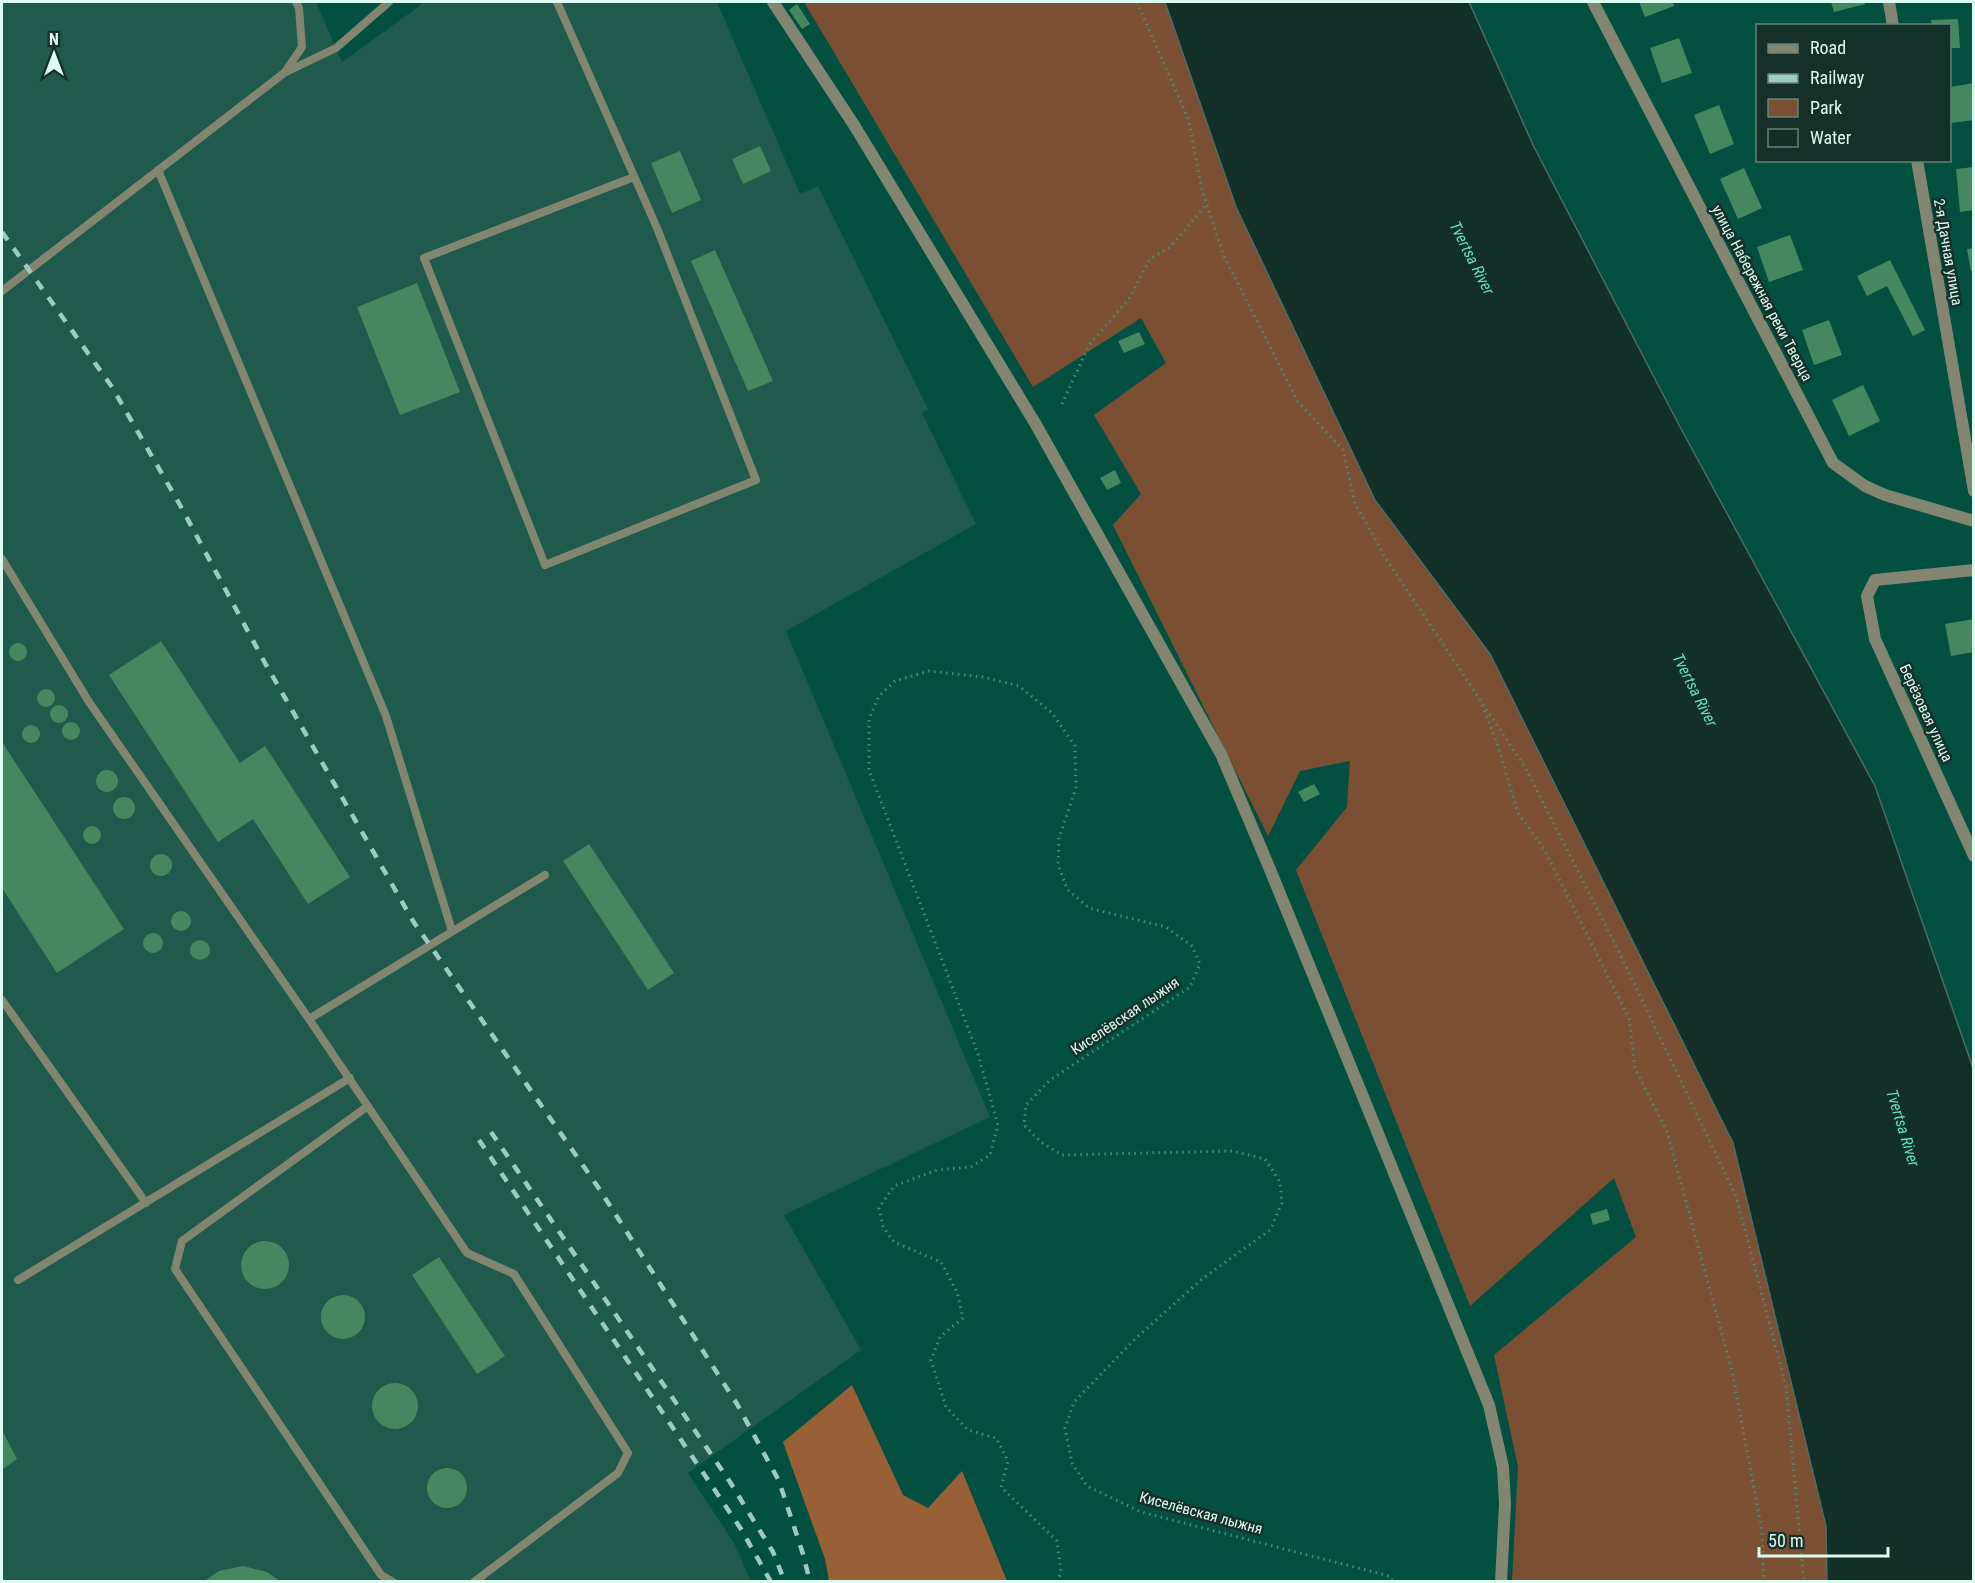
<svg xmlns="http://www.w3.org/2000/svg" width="1975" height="1583" font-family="'Roboto Condensed',sans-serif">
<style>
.built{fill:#1f5a4c}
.green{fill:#7b5032}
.forest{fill:#996037}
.water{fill:#122f28;stroke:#4f6c65;stroke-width:1.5}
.building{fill:#45885f}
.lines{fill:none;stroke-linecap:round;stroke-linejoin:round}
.path{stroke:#4a897b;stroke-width:3;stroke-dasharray:1.5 4.5;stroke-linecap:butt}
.service{stroke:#828670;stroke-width:8}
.minor{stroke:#828670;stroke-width:12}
.rail{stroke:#9ecbbf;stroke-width:4.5;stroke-dasharray:10 10;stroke-linecap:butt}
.labels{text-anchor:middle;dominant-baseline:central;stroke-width:5;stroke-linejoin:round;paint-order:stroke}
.street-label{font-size:15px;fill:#dcfcf2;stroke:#153029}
.water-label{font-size:16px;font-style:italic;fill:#60e2c4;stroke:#153029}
</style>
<rect width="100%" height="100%" fill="#035041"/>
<!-- built -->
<path class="built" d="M2 2H316L342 62 425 2H717L800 194 818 186 928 409 922 413 976 524 786 631 990 1117 784 1215 861 1350 688 1473 734 1543 751 1581 2 1582Z"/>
<!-- green -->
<path class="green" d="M804 2H1165L1236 207 1375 500 1490 654 1733 1143 1826 1526 1827 1581H1512L1518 1467 1494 1355 1636 1237 1614 1178 1470 1306 1296 870 1347 807 1350 761 1300 771 1268 836 1113 525 1141 494 1094 415 1166 363 1141 318 1033 387Z"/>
<!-- forest -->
<path class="forest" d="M852 1385 903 1495 928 1508 962 1471 1007 1581H829L825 1559 783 1442Z"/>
<!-- water -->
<path class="water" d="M1165 2H1469L1534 147 1679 425 1875 786 1973 1068V1581H1827L1826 1526 1733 1143 1490 654 1375 500 1236 207Z"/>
<!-- building -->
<path class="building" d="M1639 2H1673L1674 6 1645 17Z
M1831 2H1865V4L1834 12Z
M797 4 810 24 802 29 789 10Z
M1958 19 1960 48H1950V26H1932L1931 20Z
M1679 38 1692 73 1662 83 1650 48Z
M1974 83V120L1950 123V87Z
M1719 105 1734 144 1710 154 1694 115Z
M760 146 771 171 743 184 732 159Z
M680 151 701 200 672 213 651 163Z
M1974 167V210L1960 212 1956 169Z
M1744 168 1762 208 1738 219 1720 179Z
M1790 235 1803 270 1769 282 1757 247Z
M1974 248V271H1971L1967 249Z
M715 250 773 381 748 391 691 261Z
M1890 260 1925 330 1913 336 1887 286 1867 296 1857 276Z
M417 283 460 392 400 415 357 307Z
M1829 320 1842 355 1814 365 1802 330Z
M1139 332 1145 344 1124 353 1118 341Z
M1863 385 1880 421 1849 436 1832 400Z
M1115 470 1121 483 1107 490 1100 478Z
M1974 619V652L1951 656 1945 624Z
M161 641 240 763 265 746 350 877 308 904 253 819 218 842 109 675Z
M9 652a9 9 0 1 1 18 0a9 9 0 1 1-18 0Z
M37 698a9 9 0 1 1 18 0a9 9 0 1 1-18 0Z
M50 714a9 9 0 1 1 18 0a9 9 0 1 1-18 0Z
M62 731a9 9 0 1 1 18 0a9 9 0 1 1-18 0Z
M22 734a9 9 0 1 1 18 0a9 9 0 1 1-18 0Z
M2 742 124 929 57 973 2 888Z
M96 781a11 11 0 1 1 22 0a11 11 0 1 1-22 0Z
M1314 784 1320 794 1304 802 1298 792Z
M113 808a11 11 0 1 1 22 0a11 11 0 1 1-22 0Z
M83 835a9 9 0 1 1 18 0a9 9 0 1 1-18 0Z
M589 844 674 973 648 990 563 861Z
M150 865a11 11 0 1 1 22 0a11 11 0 1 1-22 0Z
M171 921a10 10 0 1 1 20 0a10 10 0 1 1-20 0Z
M143 943a10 10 0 1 1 20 0a10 10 0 1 1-20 0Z
M190 950a10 10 0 1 1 20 0a10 10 0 1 1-20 0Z
M1607 1209 1610 1220 1593 1225 1590 1214Z
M241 1265a24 24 0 1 1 48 0a24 24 0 1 1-48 0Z
M439 1257 505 1356 477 1374 412 1275Z
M321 1317a22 22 0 1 1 44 0a22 22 0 1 1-44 0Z
M372 1406a23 23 0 1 1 46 0a23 23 0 1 1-46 0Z
M2 1430 17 1459 2 1470Z
M427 1488a20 20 0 1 1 40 0a20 20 0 1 1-40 0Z
M243 1566 267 1572 281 1582H203L219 1571Z"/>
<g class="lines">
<!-- path -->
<path class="path" d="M1137 2 1189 121 1201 186 1223 254 1298 402 1343 450 1355 503 1385 557 1525 767 1617 948 1736 1196 1786 1386 1804 1582
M1062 404 1089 345 1129 299 1150 259 1170 247 1207 204
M1482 705 1497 743 1518 813 1544 849 1629 1018 1635 1068 1667 1132 1732 1371 1762 1531 1764 1582
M1057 1582 1061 1573 1057 1541 1001 1487 1008 1461 996 1438 968 1430 946 1407 931 1360 940 1337 963 1318 957 1292 941 1262 894 1242 883 1227 879 1208 894 1186 937 1170 971 1167 990 1155 998 1125 978 1054 869 770V719L879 696 895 681 929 671 983 677 1019 686 1052 713 1075 746 1076 788 1059 838 1058 864 1067 889 1089 908 1166 927 1192 946 1200 964 1190 987 1050 1080 1026 1105 1024 1125 1041 1142 1062 1155 1232 1151 1265 1159 1280 1182 1282 1203 1270 1230 1202 1279 1135 1339 1074 1402 1065 1428 1072 1463 1087 1486 1141 1512 1389 1576 1393 1582"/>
<!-- service -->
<path class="service" d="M557 2 657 228 756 480 545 565 424 258 634 177
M285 72 302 47 299 8 296 2
M158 170 386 716 452 931
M2 291 284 73 336 48 389 2
M2 559 89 702 309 1019 467 1253 514 1274 628 1453 618 1473 474 1582
M2 1000 146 1203
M309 1019 545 875
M368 1106 182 1241 175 1269 381 1575 393 1582
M18 1280 350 1078"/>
<!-- minor -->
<path class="minor" d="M773 2 854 125 1035 423 1221 754 1269 867 1489 1405 1503 1467 1505 1504 1501 1582
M1593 2 1833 463 1865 486 1885 495 1974 521
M1889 2 1893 26
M1917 160 1974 491
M1974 570 1875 580 1867 596 1875 639 1974 856"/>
<!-- rail -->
<path class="rail" d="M2 232 112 387 180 505 265 663 413 921 598 1187 737 1404 779 1481 803 1554 810 1582
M491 1132 730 1482 773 1552 785 1582
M479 1140 741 1529 771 1582"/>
</g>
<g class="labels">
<!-- street labels -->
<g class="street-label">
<text transform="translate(1948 252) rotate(80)">2-я Дачная улица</text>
<text transform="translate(1762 293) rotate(62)">улица Набережная реки Тверца</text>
<text transform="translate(1926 713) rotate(65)">Берёзовая улица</text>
<text transform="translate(1125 1016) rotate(-34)">Киселёвская лыжня</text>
<text transform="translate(1201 1513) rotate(15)">Киселёвская лыжня</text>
</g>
<!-- water labels -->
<g class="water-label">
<text transform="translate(1472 258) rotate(63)">Tvertsa River</text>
<text transform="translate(1695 690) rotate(63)">Tvertsa River</text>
<text transform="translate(1903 1128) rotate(73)">Tvertsa River</text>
</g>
</g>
<!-- border -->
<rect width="1975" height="1583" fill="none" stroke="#dcfcf2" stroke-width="6"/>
<!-- legend -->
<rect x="1756" y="24" width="195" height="138" fill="#153029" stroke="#658279" stroke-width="1.5"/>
<rect x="1768" y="44" width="30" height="9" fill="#828670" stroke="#658279" stroke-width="1.5"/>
<text x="1810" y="54" font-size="18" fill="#dcfcf2">Road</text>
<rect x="1768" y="74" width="30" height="9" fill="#9ecbbf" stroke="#658279" stroke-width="1.5"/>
<text x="1810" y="84" font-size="18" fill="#dcfcf2">Railway</text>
<rect x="1768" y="99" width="30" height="18" fill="#7b5032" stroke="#658279" stroke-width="1.5"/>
<text x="1810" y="114" font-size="18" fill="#dcfcf2">Park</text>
<rect x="1768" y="129" width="30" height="18" fill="#122f28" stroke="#658279" stroke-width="1.5"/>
<text x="1810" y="144" font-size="18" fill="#dcfcf2">Water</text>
<!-- north arrow -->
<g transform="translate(54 54)" stroke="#153029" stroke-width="4.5" paint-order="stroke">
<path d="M0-4.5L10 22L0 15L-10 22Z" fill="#dcfcf2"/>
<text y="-9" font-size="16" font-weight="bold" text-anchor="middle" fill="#dcfcf2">N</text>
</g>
<!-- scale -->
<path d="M1759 1547v9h129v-9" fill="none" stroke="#dcfcf2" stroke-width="3"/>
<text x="1768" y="1547" font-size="18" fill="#dcfcf2" stroke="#153029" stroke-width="4.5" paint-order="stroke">50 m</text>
</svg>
